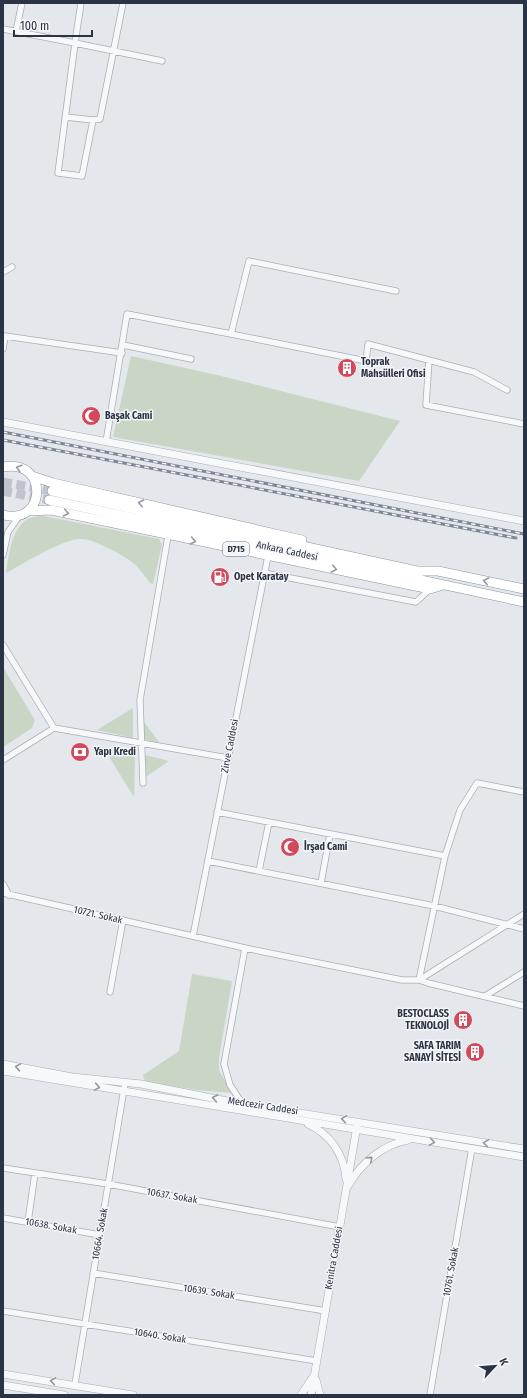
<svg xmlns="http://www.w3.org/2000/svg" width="527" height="1398" font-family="'Fira Sans Condensed',sans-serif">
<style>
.green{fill:#c9d6c5}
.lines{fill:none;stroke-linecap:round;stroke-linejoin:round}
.trunk-tunnel{stroke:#bfc3cb;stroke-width:9;stroke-dasharray:9 4.5;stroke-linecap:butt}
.minor-casing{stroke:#a9aeb7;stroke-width:7}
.tertiary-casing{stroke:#a9aeb7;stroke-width:8}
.trunk-casing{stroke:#8b94a3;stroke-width:10}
.minor{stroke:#f7f8fa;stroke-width:5.5}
.tertiary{stroke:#f7f8fa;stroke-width:7}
.trunk{stroke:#fff;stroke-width:9}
.rail-casing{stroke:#7d8696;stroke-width:3}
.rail{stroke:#f4f6f9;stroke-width:1.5;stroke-dasharray:4.5;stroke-linecap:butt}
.oneway{stroke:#959aa2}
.oneway2{stroke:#9196a0}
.labels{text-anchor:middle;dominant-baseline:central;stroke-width:3;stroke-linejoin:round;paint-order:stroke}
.shield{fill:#f4f6f9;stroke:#676e7b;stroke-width:1}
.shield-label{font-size:9px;font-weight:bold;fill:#2b3445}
.poi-label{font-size:10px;font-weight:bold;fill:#2b3445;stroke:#f4f6f9;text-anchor:start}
.street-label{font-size:10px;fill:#2b3445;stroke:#f4f6f9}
</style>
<rect width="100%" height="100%" fill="#e4e7ec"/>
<!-- green -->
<path class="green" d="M131 356 217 375 400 421 359 481 113 437Z
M44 516 159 539 162 545 153 584 150 583C138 565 131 560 112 550 103 546 93 540 83 539 65 537 23 564 6 573 10 550 12 514 44 516Z
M3 667 35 720 32 728 3 747Z
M133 708V738L97 730Z
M144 722 159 742 143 741Z
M103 747 135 754 134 797Z
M145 755 169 761 144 778Z
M192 974 232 981 219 1058V1070L232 1093 197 1090 145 1082 143 1075 179 1051Z"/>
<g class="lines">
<!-- trunk-tunnel -->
<path class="trunk-tunnel" d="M3 482 52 491
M3 491 49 500"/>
<!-- minor casing -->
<g class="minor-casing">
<path id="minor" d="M81 3 75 43 162 61
M3 29 75 43 58 173 82 176 93 120 100 119 123 3
M16 31 22 3
M65 117 93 120
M3 272 12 267
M231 334 366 361 368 344 474 372 507 390
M123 345 191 359
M3 349 5 336 122 353
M429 360 426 405 524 424
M106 442 127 314 231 334 249 261 396 291
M3 555 8 532 20 515
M264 573 416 602 430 589
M3 645 54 728
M3 760 54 728 228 758
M143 783 140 700 168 536
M217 812 445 856
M208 861 434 906 524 929
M259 871 269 822
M321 883 330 834
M3 884 9 895
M3 893 245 948 402 980H419L445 856 460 810 477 783 524 792
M524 914 419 980 428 983 524 1006
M193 936 268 556
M110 992 123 920
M485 996 524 972
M242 1103 230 1085 224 1064 245 948
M3 1168 108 1184 340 1227
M3 1218 100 1235
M28 1222 35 1173
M93 1273 326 1311
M3 1311 317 1361
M75 1384 125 1083
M430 1395 472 1148"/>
</g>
<!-- tertiary casing -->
<g class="tertiary-casing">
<path id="tertiary" d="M3 422 524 521
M3 1064 72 1077 141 1084 232 1102 524 1149
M3 1071 524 1157
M308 1124C330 1134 344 1154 346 1179
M348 1186C361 1163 382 1145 408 1140
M3 1374 133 1395
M316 1380 320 1395
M3 1385 64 1395
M301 1395 313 1377
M311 1395 357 1126"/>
</g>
<!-- trunk casing -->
<g class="trunk-casing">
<path id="trunk" d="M3 467C49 458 47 526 3 515
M32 476 53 483 302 540
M52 491 417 571H438L524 589
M49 500 524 602
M28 511 51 510 430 589 443 585"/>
</g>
<!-- minor -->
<use href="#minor" class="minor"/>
<!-- tertiary -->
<use href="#tertiary" class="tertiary"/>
<!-- trunk -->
<use href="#trunk" class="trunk"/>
<!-- rail casing -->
<g class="rail-casing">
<path id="rail" d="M3 432 524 534
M3 440 516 538"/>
</g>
<!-- rail -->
<use href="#rail" class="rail"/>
</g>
<!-- one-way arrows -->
<defs><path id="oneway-chevron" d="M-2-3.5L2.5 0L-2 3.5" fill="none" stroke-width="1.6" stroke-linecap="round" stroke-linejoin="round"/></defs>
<g class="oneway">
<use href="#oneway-chevron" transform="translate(19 468) rotate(-164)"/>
<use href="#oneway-chevron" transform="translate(141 503) rotate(-167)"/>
<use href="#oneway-chevron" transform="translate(66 513) rotate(12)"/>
<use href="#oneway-chevron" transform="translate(193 541) rotate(11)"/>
<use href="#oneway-chevron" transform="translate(334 569) rotate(12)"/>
<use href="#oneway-chevron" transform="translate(486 581) rotate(-168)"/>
</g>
<g class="oneway2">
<use href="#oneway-chevron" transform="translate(18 1067) rotate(-170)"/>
<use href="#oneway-chevron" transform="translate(97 1087) rotate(10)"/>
<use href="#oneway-chevron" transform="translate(215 1098) rotate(-169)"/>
<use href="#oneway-chevron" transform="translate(344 1119) rotate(-171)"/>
<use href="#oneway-chevron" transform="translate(432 1142) rotate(9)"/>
<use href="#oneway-chevron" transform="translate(486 1143) rotate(-171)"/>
<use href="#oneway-chevron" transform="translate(370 1159) rotate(-42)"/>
<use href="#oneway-chevron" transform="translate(53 1381) rotate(-171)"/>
</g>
<!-- icons -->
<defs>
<g id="building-disc" transform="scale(1)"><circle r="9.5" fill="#d1495b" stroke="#f4f6f9"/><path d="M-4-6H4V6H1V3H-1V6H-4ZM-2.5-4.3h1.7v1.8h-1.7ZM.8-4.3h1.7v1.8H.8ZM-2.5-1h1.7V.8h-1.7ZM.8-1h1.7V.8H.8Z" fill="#fff"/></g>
<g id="mosque-disc" transform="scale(1)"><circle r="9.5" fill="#d1495b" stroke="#f4f6f9"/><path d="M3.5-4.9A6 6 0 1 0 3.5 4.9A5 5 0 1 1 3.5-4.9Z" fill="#fff"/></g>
<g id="fuel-disc" transform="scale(1)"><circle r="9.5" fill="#d1495b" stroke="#f4f6f9"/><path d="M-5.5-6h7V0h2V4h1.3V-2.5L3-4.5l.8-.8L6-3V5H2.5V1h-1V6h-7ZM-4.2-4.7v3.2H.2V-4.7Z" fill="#fff"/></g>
<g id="bank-disc" transform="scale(1)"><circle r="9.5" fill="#d1495b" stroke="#f4f6f9"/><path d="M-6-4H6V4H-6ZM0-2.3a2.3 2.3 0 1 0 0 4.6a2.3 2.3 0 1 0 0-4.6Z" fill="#fff"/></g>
</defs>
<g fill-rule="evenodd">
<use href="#building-disc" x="347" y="368"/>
<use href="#mosque-disc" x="91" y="416"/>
<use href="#fuel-disc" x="220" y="577"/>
<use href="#bank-disc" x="80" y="752"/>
<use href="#mosque-disc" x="290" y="847"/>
<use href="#building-disc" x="463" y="1020"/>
<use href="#building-disc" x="475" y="1052"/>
</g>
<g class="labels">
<!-- shield labels -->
<rect class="shield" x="223" y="542" width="26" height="14" rx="3"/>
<g class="shield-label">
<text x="236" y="549">D715</text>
</g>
<!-- poi labels -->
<g class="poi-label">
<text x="361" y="362">Toprak<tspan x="361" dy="12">Mahsülleri Ofisi</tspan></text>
<text x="105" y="416">Başak Cami</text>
<text x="234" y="577">Opet Karatay</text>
<text x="94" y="752">Yapı Kredi</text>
<text x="304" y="847">İrşad Cami</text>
<text x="449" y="1014" text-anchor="end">BESTOCLASS<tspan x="449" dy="12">TEKNOLOJİ</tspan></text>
<text x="461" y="1046" text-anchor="end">SAFA TARIM<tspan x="461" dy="12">SANAYİ SİTESİ</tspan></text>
</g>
<!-- street labels -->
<g class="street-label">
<text transform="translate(287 551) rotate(12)">Ankara Caddesi</text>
<text transform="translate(230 746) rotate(-79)">Zirve Caddesi</text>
<text transform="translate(98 915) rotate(13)">10721. Sokak</text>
<text transform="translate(263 1106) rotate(9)">Medcezir Caddesi</text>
<text transform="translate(172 1196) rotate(10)">10637. Sokak</text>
<text transform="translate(51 1226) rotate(10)">10638. Sokak</text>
<text transform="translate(100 1234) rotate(-80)">10664. Sokak</text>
<text transform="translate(334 1258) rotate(-80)">Kenitra Caddesi</text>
<text transform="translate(451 1272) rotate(-80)">10761. Sokak</text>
<text transform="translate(209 1292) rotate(9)">10639. Sokak</text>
<text transform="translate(160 1336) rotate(9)">10640. Sokak</text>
</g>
</g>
<!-- border -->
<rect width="527" height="1398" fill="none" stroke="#2b3445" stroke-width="8"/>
<!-- north arrow -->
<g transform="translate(495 1366) rotate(64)" stroke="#f4f6f9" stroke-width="3" paint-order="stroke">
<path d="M0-3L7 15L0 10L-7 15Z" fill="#2b3445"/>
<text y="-6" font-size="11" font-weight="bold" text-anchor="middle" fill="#2b3445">K</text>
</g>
<!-- scale -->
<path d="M14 30v6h78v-6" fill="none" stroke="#2b3445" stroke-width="2"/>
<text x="20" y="30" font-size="12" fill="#2b3445" stroke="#f4f6f9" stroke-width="3" paint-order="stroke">100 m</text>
</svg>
